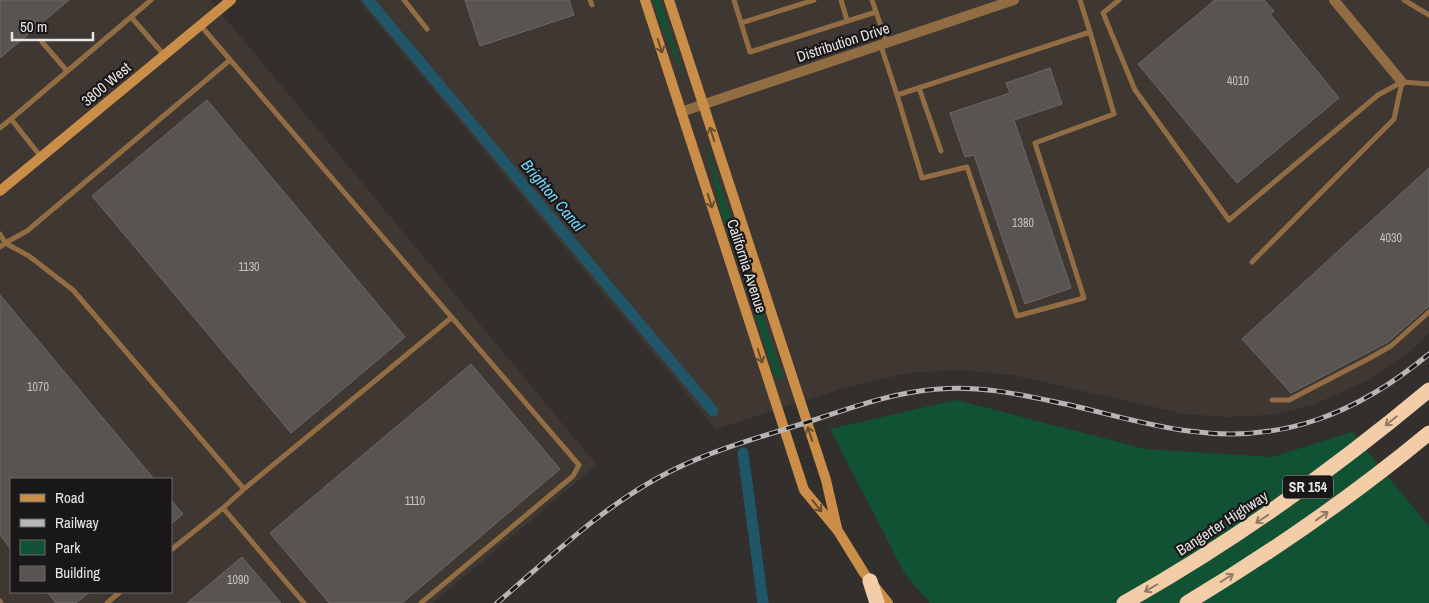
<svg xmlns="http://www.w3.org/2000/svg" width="1429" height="603" font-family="'Archivo Narrow',sans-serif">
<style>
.built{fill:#3f3732;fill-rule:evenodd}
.green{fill:#115234}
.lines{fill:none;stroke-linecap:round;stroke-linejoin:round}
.canal{stroke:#215669;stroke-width:11}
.building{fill:#575452;stroke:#6b6866}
.lane{stroke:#926c43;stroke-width:5}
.street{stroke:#926c43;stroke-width:10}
.secondary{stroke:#ca8e48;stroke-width:10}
.highway{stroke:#f3cda7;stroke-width:15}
.rail-casing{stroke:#b8b6b5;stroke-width:5}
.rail{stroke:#191717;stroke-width:3;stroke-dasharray:9;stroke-linecap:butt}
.oneway{stroke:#694d2d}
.oneway2{stroke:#917b66}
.labels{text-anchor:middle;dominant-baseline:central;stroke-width:4.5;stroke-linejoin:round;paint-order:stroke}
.number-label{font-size:12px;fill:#c4c2c0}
.shield{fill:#191717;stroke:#aaa8a7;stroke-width:1}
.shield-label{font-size:14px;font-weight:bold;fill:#e8e6e5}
.street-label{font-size:15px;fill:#e8e6e5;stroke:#191717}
.water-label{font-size:16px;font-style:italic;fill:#73d9ff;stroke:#191717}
</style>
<rect width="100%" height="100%" fill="#322f2d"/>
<!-- built -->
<path class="built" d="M0 0H210L597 465 433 603H0ZM11 479H171V592H11Z
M358 0H1429V333L1408 353 1366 381 1315 404 1274 415 1225 417 1185 414 1013 375 957 370 908 373 841 389 716 429Z"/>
<!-- green -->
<path class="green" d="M653 0H660L686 82 659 20Z
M705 139 783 377 776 379 720 208Z
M956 400 1145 449 1272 457 1352 432 1429 527V603H930L905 574 830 429Z"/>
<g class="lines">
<!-- canal -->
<path class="canal" d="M368 0 713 411
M743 453 763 603"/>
</g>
<!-- building -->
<path class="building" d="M0 0H69L0 58Z
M465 0H569L574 15 480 46Z
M1215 0H1264L1274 11 1270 14 1339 98 1237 183 1138 64Z
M1050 68 1062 104 1014 120 1071 288 1025 304 974 155 965 157 950 113 1010 93 1006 83Z
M207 100 405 337 291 433 92 196Z
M1429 168V306L1388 342 1291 393 1242 339Z
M0 295 154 479H11V549L0 535Z
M471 364 560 469 402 603H329L270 533Z
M171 500 183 514 171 524Z
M242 557 281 603H187Z
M47 592H90L76 603H56Z"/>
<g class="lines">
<!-- lane -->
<path class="lane" d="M151 0 131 17 165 56
M404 0 427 29
M590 0 592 5
M734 0 750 52 876 12
M841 0 847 20
M872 0 887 44
M1119 0 1103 13 1135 90 1229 220 1378 95 1402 82 1429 84
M1404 0 1429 15
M741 23 814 0
M201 26 579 465 573 476 421 603
M42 42 67 71
M881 46 897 95 1090 32 1080 0
M919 88 941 151
M897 95 922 178 967 167 1017 316 1084 298 1035 143 1114 114 1090 32
M0 128 11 119
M41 157 11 119 131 17
M0 234 5 243 27 231 230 60
M0 247 5 243 29 256 73 290 244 489 451 318
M1252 262 1394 119 1402 82
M1272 400H1289L1368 359 1391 346 1429 312
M223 508 244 489
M171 550 223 508 304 603
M0 601 1 603
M107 603 120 592"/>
<!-- street -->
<path class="street" d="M1334 0 1402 82
M681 112 1014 0"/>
<!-- secondary -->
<path class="secondary" d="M645 0 804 490 838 531 864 573 888 603
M669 0 826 480 837 528
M0 191 231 0"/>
<!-- highway -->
<path class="highway" d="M870 581 877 603
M1124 603C1235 541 1332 471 1429 390
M1187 603C1272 552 1353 496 1429 433"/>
<!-- rail casing -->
<g class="rail-casing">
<path id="rail" d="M497 603C552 556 606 503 671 471 715 449 764 436 811 421 853 407 894 392 939 389 984 385 1026 396 1070 405 1109 414 1149 426 1189 431 1283 444 1358 413 1429 354"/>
</g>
<!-- rail -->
<use href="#rail" class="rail"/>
</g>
<!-- one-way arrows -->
<defs><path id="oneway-shaft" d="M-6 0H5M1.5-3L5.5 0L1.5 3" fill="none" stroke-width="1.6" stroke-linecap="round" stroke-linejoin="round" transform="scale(1.25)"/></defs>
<g class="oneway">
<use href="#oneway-shaft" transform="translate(660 46) rotate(72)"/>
<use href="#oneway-shaft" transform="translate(712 134) rotate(-108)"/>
<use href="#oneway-shaft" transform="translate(710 201) rotate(72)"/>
<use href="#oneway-shaft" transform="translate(760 356) rotate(72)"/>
<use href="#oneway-shaft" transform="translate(810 434) rotate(-109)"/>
<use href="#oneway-shaft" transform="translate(817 506) rotate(51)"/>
</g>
<g class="oneway2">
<use href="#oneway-shaft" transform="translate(1391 421) rotate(141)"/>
<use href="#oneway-shaft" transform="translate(1322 516) rotate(-36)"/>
<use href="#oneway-shaft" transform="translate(1262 519) rotate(146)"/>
<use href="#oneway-shaft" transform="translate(1227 578) rotate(-32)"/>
<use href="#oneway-shaft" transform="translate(1151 588) rotate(150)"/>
</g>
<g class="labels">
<!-- number labels -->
<g class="number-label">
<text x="1238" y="81">4010</text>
<text x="1023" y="223">1380</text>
<text x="1391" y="238">4030</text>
<text x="249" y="267">1130</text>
<text x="38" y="387">1070</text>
<text x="415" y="501">1110</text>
<text x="238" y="580">1090</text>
</g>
<!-- shield labels -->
<rect class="shield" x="1283" y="475.5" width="50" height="23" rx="4"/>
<g class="shield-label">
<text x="1308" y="487">SR 154</text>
</g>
<!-- street labels -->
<g class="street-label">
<text transform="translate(843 42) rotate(-18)">Distribution Drive</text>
<text transform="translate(106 84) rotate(-40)">3800 West</text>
<text transform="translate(747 266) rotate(72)">California Avenue</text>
<text transform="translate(1222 523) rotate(-33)">Bangerter Highway</text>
</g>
<!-- water labels -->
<g class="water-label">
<text transform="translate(553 195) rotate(50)">Brighton Canal</text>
</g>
</g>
<!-- legend -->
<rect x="10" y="478" width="162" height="115" fill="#191717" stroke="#6c6a69"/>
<rect x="20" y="494" width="25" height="8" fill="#ca8e48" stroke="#6c6a69"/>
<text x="55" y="503" font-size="15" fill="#e8e6e5">Road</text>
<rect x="20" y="519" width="25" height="8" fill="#b8b6b5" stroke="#6c6a69"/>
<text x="55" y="528" font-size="15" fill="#e8e6e5">Railway</text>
<rect x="20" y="540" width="25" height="15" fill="#115234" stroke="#6c6a69"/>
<text x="55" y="553" font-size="15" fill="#e8e6e5">Park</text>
<rect x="20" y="566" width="25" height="15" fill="#575452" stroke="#6c6a69"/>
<text x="55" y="578" font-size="15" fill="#e8e6e5">Building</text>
<!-- scale -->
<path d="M12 32v8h81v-8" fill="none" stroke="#e8e6e5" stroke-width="2.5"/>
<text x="20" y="32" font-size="15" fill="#e8e6e5" stroke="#191717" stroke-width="4" paint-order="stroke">50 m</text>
</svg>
